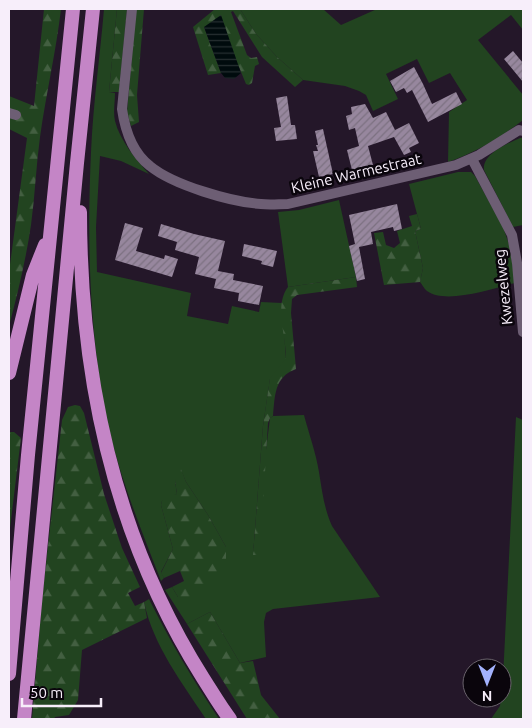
<svg xmlns="http://www.w3.org/2000/svg" width="532" height="728" font-family="Ubuntu,sans-serif">
<style>
.green{fill:#224420}
.forest{fill:url(#forest-firs)}
.water{fill:url(#water-rules)}
.building{fill:url(#building-hatch)}
.lines{fill:none;stroke-linecap:round;stroke-linejoin:round}
.minor{stroke:#6d5e74;stroke-width:10}
.trunk{stroke:#c485c6;stroke-width:14}
.labels{text-anchor:middle;dominant-baseline:central;stroke-width:5;stroke-linejoin:round;paint-order:stroke}
.street-label{font-size:15px;fill:#f7eefa;stroke:#0a050c}
</style>
<defs>
<pattern id="forest-firs" width="22" height="20" patternUnits="userSpaceOnUse" patternTransform="scale(1.25)"><rect width="22" height="20" fill="#224420"/><path d="M5 1l3.5 6h-7zM16 11l3.5 6h-7z" fill="#435f41"/></pattern>
<pattern id="water-rules" width="6" height="5" patternUnits="userSpaceOnUse" patternTransform="scale(1.25)"><rect width="6" height="5" fill="#000b0d"/><path d="M0 2.5h6" fill="none" stroke="#262f31"/></pattern>
<pattern id="building-hatch" width="6" height="6" patternUnits="userSpaceOnUse" patternTransform="scale(1.25)"><rect width="6" height="6" fill="#97879e"/><path d="M-1 1l2-2M0 6l6-6M5 7l2-2" fill="none" stroke="#7c7181"/></pattern>
</defs>
<rect width="100%" height="100%" fill="#241729"/>
<!-- green -->
<path class="green" d="M104 9H117L109 92 115 93C115 102 113 112 115 121 120 141 136 159 149 174L121 161 100 156 96 227 97 272 191 293 187 316 228 324 232 306 259 312 261 302 282 303 286 359 270 379 263 426 253 555 270 418 273 416 304 415C309 434 316 453 319 472 322 491 324 508 332 526L380 597 273 609 266 613 264 622 266 657 240 663 210 612 187 624 165 590 172 587 178 597 226 547 208 515 186 482 181 470 175 481 177 494 162 501 161 505 173 549 161 572 164 578 161 581C140 527 118 473 106 416 89 329 87 240 91 152 93 104 100 56 104 9Z
M240 9H323L341 25 377 9H523V30L511 15 478 40 523 95V120C500 138 476 152 448 162L449 112 467 100 450 73 429 83 417 59 386 74 398 99 373 111 366 95 359 91 345 86 303 80 277 57 256 34Z
M520 138H523V225L513 227 484 170C482 154 507 144 520 138Z
M458 172H471L475 176 503 227 510 247 515 283C494 288 446 305 427 291 424 289 422 284 420 282L423 268 415 231 421 229 409 184Z
M339 200 356 277 288 287 278 212 299 210Z
M516 417 523 420V719H491L500 706 501 698H502Z
M149 599C170 641 193 680 219 719H206C182 683 153 645 144 602Z"/>
<!-- forest -->
<path class="forest" d="M44 9H61C56 52 46 94 40 137 36 166 35 196 31 225 26 259 18 292 9 326V272L27 138 9 129V96L34 106Z
M117 9H127L119 92H109Z
M136 9H144L137 95 139 122 131 126 127 112Z
M215 9H240L256 34 277 57 303 80 295 87 262 57 233 11 231 12 247 55 251 58 257 57 259 64 255 66 252 83 249 85 246 84 239 67 204 27 221 73 208 75 193 27Z
M417 214 421 229 415 231 423 268 420 282 384 285 374 233 383 232 386 245 394 248 400 243 397 231 412 226 409 216Z
M356 277 357 287 297 295 292 299 291 313 296 369C274 377 275 396 273 416L270 418 268 423 260 555H253L263 426 270 378 286 358C286 336 274 305 288 287Z
M75 405 80 406 84 413 104 494 122 548 140 587 128 593 135 606 144 602 147 618 82 650 78 700 69 715 55 717 54 719H32L42 600 62 420 68 407Z
M9 432H14L21 438 9 536Z
M181 469 186 482 208 515 226 547V562L225 570 206 591 186 599 178 597 172 587 184 581 180 571 164 578 161 573 173 549 161 505C162 496 169 496 177 494L175 481 176 471Z
M210 612 240 663 253 661 261 695 280 719H247L187 624Z"/>
<!-- water -->
<path class="water" d="M221 15 241 73 234 79 225 78 221 73 204 27Z"/>
<!-- building -->
<path class="building" d="M513 51 523 63V82L504 59Z
M414 67 423 84 432 104 456 92 462 104 428 122 412 90 407 93 404 88 396 92 390 81Z
M287 96 291 125H295L297 139 276 141 274 128 281 127 276 98Z
M365 104 373 118 386 112 395 130 409 123 419 143 409 148 411 152 404 155 394 137 368 146 373 165 352 170 347 150 359 146 355 128 349 130 346 116 352 114 351 107Z
M323 129 333 174 319 177 313 151H318L316 145H318L315 131Z
M397 204 402 229 394 231 393 227 371 232 373 244 359 247 365 279 357 281 349 246 355 244 349 215Z
M125 223 143 228 136 251 164 259 165 255 178 259 172 277 115 260Z
M161 224 194 234 225 241 218 271 234 274 233 280 263 286 259 305 238 301 239 293 214 288 216 279 195 274 199 257 175 250 177 242 158 236Z
M244 244 277 251 273 267 261 264 262 261 242 256Z"/>
<g class="lines">
<!-- minor -->
<path class="minor" d="M132 9 122 109C125 130 133 153 150 166 173 185 231 202 261 204 270 205 279 204 288 204L456 165 479 155 519 130 523 131
M9 113 16 115
M472 159 512 235 517 263 523 332"/>
<!-- trunk -->
<path class="trunk" d="M80 212C80 378 114 537 203 678 212 692 220 706 230 719
M9 373 33 275 45 245
M9 674 28 455 73 9
M24 719 77 163 93 9"/>
</g>
<g class="labels">
<!-- street labels -->
<g class="street-label">
<text transform="translate(356 173) rotate(-13)">Kleine Warmestraat</text>
<text transform="translate(503 287) rotate(-96)">Kwezelweg</text>
</g>
</g>
<!-- border -->
<rect width="532" height="728" fill="none" stroke="#f7eefa" stroke-width="20"/>
<!-- north arrow -->
<g transform="translate(487 683) rotate(180)"><circle r="24" fill="#0a050c" stroke="#69626b"/>
<path d="M0-4L9 19L0 12L-9 19Z" fill="#a3b2fd"/>
<text y="-8" font-size="14" font-weight="bold" text-anchor="middle" fill="#f7eefa">N</text>
</g>
<!-- scale -->
<path d="M22 698v8h79v-8" fill="none" stroke="#f7eefa" stroke-width="2.5"/>
<text x="30" y="698" font-size="15" fill="#f7eefa" stroke="#0a050c" stroke-width="4" paint-order="stroke">50 m</text>
</svg>
